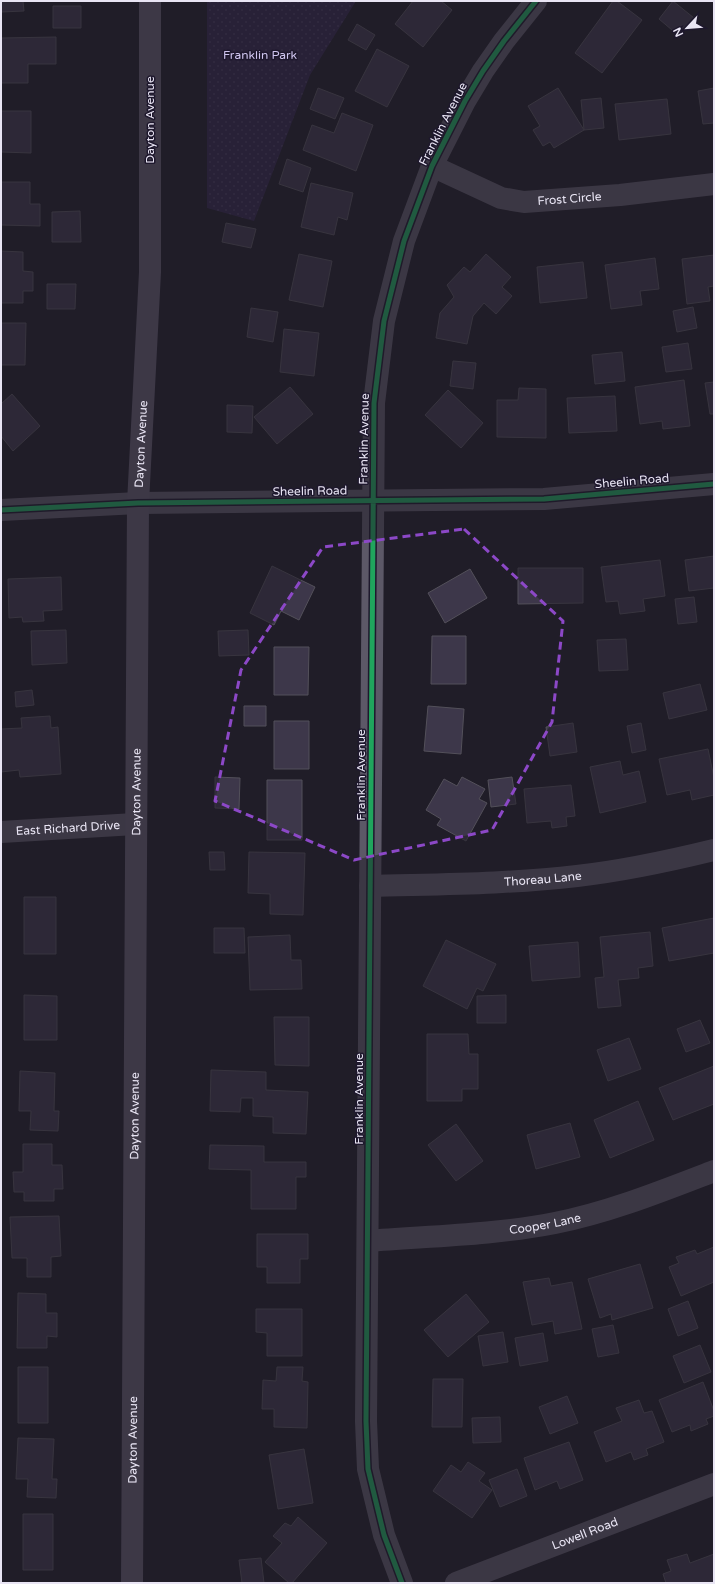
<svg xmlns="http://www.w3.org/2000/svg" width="715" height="1584" font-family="'Varela Round',sans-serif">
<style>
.grass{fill:url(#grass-dots)}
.building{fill:#3d374a;stroke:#53505a}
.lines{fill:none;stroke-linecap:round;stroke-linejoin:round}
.minor{stroke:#5c5867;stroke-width:22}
.secondary{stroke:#5f596c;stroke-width:22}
.cycleway-casing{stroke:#1e182d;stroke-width:8}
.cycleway{stroke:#20a55d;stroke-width:5}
.marked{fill:none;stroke:#8c48c7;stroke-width:3;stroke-dasharray:8 5;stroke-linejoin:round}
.labels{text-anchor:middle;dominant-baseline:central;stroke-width:3;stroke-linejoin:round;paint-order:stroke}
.park-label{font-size:12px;fill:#cfc5ef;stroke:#1e182d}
.street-label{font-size:12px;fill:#e9e5f4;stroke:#1e182d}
</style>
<defs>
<pattern id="grass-dots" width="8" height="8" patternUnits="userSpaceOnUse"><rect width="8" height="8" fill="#32274b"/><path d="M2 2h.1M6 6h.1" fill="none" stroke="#463c5d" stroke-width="1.8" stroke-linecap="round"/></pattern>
</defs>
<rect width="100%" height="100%" fill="#201d28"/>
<!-- grass -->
<path class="grass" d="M207 1H356L310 75 254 221 207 208Z"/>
<!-- building -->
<path class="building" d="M1 1H23L24 11 1 12Z
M413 1H441L452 10 423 47 395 24Z
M613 1H617L642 20 602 73 575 53Z
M673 1 694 18 679 36 659 19Z
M53 6H81V28H53Z
M357 24 375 35 366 50 348 40Z
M56 37V64H28V83H1V38Z
M377 49 409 66 387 107 355 91Z
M318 88 344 98 335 119 310 109Z
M558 88 584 130 554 148 550 142 543 146 533 130 540 126 528 106Z
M714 88V123L703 124 698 91Z
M601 98 604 128 584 130 581 100Z
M667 99 671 134 619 140 615 104Z
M1 111H31V153L1 152Z
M342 113 373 125 356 171 303 150 312 125 334 133Z
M287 159 311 168 303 192 279 184Z
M1 182H30V204H40V226L1 225Z
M311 183 353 193 347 220 338 217 334 235 301 227Z
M80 211 81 242H52V212Z
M226 223 256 229 251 248 222 242Z
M1 251 23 252V271L33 272V291H23V303H1Z
M299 254 332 261 323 307 289 300Z
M486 254 511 277 502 287 512 296 496 314 484 303 473 316 467 344 436 338 440 313 454 297 447 285 464 267 470 272Z
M714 255V286L708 287 710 301 687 304 682 259Z
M655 258 659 289 640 291 642 305 611 309 605 265Z
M583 262 587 298 540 303 537 267Z
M47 284H76L75 309H47Z
M693 307 697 328 677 332 673 311Z
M251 308 278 312 273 342 247 337Z
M1 323H26L25 365H1Z
M284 329 319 333 314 376 280 372Z
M688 343 692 369 666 372 662 347Z
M622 352 625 381 595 384 592 355Z
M453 361 476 363 473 389 450 386Z
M684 380 690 426 663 429 662 421 640 424 635 387Z
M714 382V414H710L705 383Z
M290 387 313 414 277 444 254 417Z
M519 388 546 389V438L497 437V400H518Z
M448 390 483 423 461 448 425 415Z
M12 394 40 426 13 451 1 436V404Z
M615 396 617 431 569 433 567 398Z
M227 405 253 406 252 433 227 432Z
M714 556V588L689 591 685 560Z
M660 560 665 596 643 599 645 611 620 614 618 601 606 602 601 567Z
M272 566 315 587 299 620 281 611 274 625 250 613Z
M518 568H583V603L518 604Z
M470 569 487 598 445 623 428 593Z
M61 577 62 610 43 611 44 621 23 622 22 617 9 618 8 579Z
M694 597 697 622 678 624 675 599Z
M66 630 67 663 32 665 31 631Z
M248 630 249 655 219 656 218 631Z
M432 636H466V684H431Z
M626 639 628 670 599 671 597 640Z
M274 647H309L308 695H274Z
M700 684 707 710 669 719 663 693Z
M32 690 34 705 16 707 15 692Z
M244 706H266V726H244Z
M428 706 464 709 461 754 424 751Z
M50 716 51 728 58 727 61 774 20 777 19 770 1 772V729L22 728 21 718Z
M274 721H309V769H274Z
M573 723 577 752 550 756 546 727Z
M641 723 646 750 632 753 627 726Z
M708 749 714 778V795L692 800 690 790 667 795 659 759Z
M620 761 623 775 639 771 646 802 600 813 590 767Z
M215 777 240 778 239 809 215 808Z
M462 777 485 789 479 799 487 803 466 841 437 825 441 819 426 810 444 779 457 786Z
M512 777 516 804 491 807 488 780Z
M267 780H302V840H267Z
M571 785 575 816 566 817 567 826 552 828 551 821 527 823 524 789Z
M209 852H224L225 870H210Z
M249 852 305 853 303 915 270 914V894L248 893Z
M24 897H56V954H24Z
M714 918V953L669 961 662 928Z
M214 928H244L245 953H214Z
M650 932 653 966 638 968 639 978 618 980 621 1006 598 1008 595 978 604 977 600 937Z
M290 935 291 960H301L302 989 250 990 248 937Z
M446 940 496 964 483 991 477 988 467 1009 423 986Z
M578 942 580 977 532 981 529 946Z
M24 995 57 996V1040H24Z
M506 995V1023H477V996Z
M274 1017H309V1066L275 1065Z
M700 1020 710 1043 686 1052 677 1029Z
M427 1034H468L469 1054H478V1089H462V1101H427Z
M629 1038 641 1069 608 1081 597 1050Z
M714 1066V1104L673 1120 659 1088Z
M211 1070 266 1072V1090L308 1092 306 1134 273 1133V1117L253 1116V1098H241L240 1112 210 1111Z
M20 1071 55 1073 54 1111H59L58 1131 30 1130 31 1111H19Z
M638 1101 654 1140 610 1158 594 1120Z
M570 1123 580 1157 536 1169 527 1135Z
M456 1124 483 1161 456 1181 428 1145Z
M23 1144H52V1165H62L63 1189H54V1201H24V1192H14L13 1172H23Z
M210 1145 264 1146V1162H306V1177H296V1209H251V1170L209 1169Z
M59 1216 61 1256 51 1257V1277H27V1258H12L10 1217Z
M257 1234H308V1259H300V1283H267V1267H257Z
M714 1247V1282L681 1296 669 1267 679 1263 676 1257 695 1250 697 1254Z
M640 1264 653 1308 612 1320 611 1314 600 1318 588 1279Z
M549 1278 551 1286 572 1282 582 1329 555 1334 553 1321 532 1325 523 1282Z
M18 1293 46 1294V1313H57V1337L47 1336V1348H17Z
M466 1294 489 1322 448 1357 424 1330Z
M688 1301 698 1328 678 1336 668 1309Z
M256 1309H302V1356H267V1333L256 1332Z
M613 1325 619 1353 598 1357 592 1329Z
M503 1332 508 1362 483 1366 478 1336Z
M543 1333 548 1361 520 1366 515 1338Z
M700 1345 711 1372 684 1383 673 1356Z
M18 1367H48V1423H18Z
M277 1367H303L302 1381 308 1382 307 1428 274 1427V1409H262L263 1380 276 1381Z
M433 1379H463L462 1427H432Z
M703 1382 714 1411V1416L706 1419 708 1424 691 1431 690 1425 672 1432 659 1400Z
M567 1396 578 1423 550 1434 539 1407Z
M639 1400 644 1413 652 1411 664 1442 646 1449 648 1455 634 1460 631 1452 606 1462 594 1432 622 1421 616 1408Z
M500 1417 501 1442 473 1443 472 1418Z
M18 1438 54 1439 52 1479H57L56 1498 27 1497 28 1479H16Z
M569 1442 583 1480 560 1489 557 1481 535 1490 524 1458Z
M304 1449 313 1503 278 1509 269 1455Z
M468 1462 485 1473 479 1481 492 1490 472 1518 433 1491 451 1465 461 1472Z
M517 1469 527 1496 500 1507 489 1480Z
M23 1514H53V1570H23Z
M298 1517 327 1543 292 1583H289L265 1562 282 1543 273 1536 285 1523 291 1526Z
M687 1554 690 1563 714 1554V1583H666L663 1574 671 1571 667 1560Z
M261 1558 264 1583H242L239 1560Z"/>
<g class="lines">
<!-- minor -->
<g class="minor">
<path id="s1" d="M432 166 501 198 524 202 620 195 714 184"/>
<path d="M1 510 138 503 544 499 714 484"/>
<path id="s2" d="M1 832 135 824"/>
<path id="s3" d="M370 886C439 884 508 884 577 876 623 871 669 861 714 850"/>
<path id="s4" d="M368 1241C430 1236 494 1235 555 1223 610 1212 662 1191 714 1171"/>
<path d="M402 1583 384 1535 368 1469 366 1421 374 403 384 321 404 241 432 166 465 101 483 71 504 41 536 1"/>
<path id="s5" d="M456 1583 714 1484"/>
</g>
<!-- secondary -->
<path class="secondary" id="s6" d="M132 1583 138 503 150 272V1"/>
<!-- cycleway casing -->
<g class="cycleway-casing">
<path id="cycleway" d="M1 510 138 503 544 499 714 484
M402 1583 384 1535 368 1469 366 1421 374 403 384 321 404 241 432 166 465 101 483 71 504 41 536 1"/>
</g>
<!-- cycleway -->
<use href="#cycleway" class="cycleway"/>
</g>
<!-- marked area -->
<path d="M0 0H715V1584H0ZM464 529 563 621 552 722 492 830 354 860 215 801 241 670 323 547Z" fill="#201d28" fill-opacity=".55" fill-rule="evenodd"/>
<path class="marked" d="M464 529 563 621 552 722 492 830 354 860 215 801 241 670 323 547Z"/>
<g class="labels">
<!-- park labels -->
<g class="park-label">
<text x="260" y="55">Franklin Park</text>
</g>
<!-- street labels -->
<g class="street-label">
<text transform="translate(150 120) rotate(-90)">Dayton Avenue</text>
<text transform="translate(443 124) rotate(-63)">Franklin Avenue</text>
<text stroke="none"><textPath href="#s1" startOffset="145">Frost Circle</textPath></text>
<text transform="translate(364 439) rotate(-89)">Franklin Avenue</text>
<text stroke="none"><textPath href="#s6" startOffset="1139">Dayton Avenue</textPath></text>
<text transform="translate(632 481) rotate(-5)">Sheelin Road</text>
<text transform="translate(310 491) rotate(-1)">Sheelin Road</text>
<text transform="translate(361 775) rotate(-90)">Franklin Avenue</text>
<text stroke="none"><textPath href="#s6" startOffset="791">Dayton Avenue</textPath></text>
<text stroke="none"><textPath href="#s2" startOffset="67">East Richard Drive</textPath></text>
<text stroke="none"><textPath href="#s3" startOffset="173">Thoreau Lane</textPath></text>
<text transform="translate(359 1099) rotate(-90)">Franklin Avenue</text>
<text stroke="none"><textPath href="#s6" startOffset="467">Dayton Avenue</textPath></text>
<text stroke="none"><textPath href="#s4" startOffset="178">Cooper Lane</textPath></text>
<text stroke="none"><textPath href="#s6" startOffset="143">Dayton Avenue</textPath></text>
<text stroke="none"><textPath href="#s5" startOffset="138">Lowell Road</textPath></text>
</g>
</g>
<!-- border -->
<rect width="715" height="1584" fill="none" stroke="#e9e5f4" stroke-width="4"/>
<!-- north arrow -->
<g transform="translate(687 28) rotate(244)" stroke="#1e182d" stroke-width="3" paint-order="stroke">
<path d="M0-3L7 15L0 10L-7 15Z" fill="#e9e5f4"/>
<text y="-6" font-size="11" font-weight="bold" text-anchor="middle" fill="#e9e5f4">N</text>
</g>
</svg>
